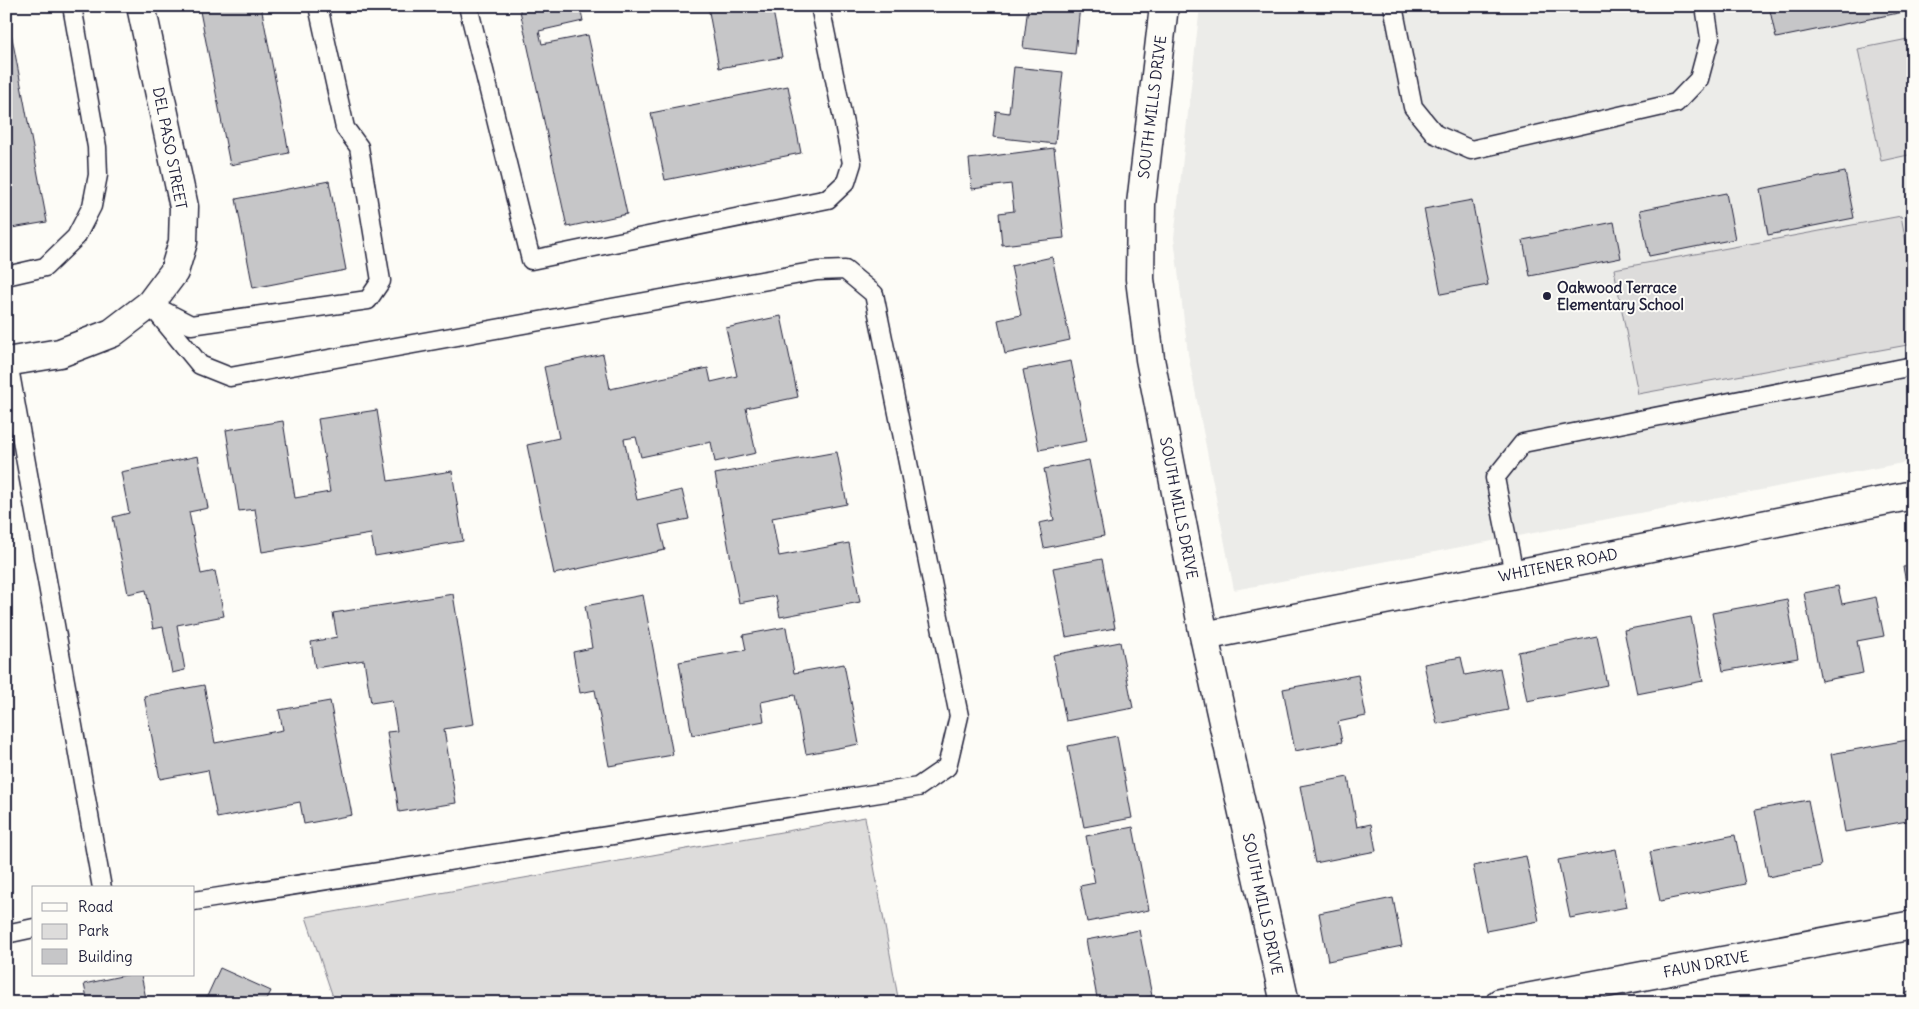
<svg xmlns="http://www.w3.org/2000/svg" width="1919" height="1009" font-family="Delius,sans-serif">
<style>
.built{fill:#ecece9}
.green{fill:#dddcdb;stroke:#807f8b}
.building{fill:#c6c6c8;stroke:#22223b}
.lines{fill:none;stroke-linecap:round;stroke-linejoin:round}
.lane-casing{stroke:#22223b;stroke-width:21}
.street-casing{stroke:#22223b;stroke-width:31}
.secondary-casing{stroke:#22223b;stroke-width:31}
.lane{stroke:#fdfcf7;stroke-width:18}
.street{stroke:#fdfcf7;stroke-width:28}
.secondary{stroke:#fdfcf7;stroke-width:28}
.poi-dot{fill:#22223b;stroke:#fdfcf7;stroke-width:2}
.labels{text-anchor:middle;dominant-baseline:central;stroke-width:4;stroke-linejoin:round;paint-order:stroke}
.street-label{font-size:15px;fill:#22223b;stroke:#fdfcf7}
.poi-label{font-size:15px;font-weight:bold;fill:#22223b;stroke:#fdfcf7;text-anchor:start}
</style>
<rect width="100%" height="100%" fill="#fdfcf7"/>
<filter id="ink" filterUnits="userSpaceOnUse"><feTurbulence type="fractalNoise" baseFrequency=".02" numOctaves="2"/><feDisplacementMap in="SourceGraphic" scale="10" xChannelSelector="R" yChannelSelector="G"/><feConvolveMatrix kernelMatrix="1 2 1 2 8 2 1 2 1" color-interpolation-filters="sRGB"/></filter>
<g filter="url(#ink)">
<!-- built -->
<path class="built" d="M1200 6H1913V461L1234 590 1188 354 1174 238Z"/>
<!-- green -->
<path class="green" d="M1913 38V154L1881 161 1858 49Z
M1901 216 1913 278V344L1638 394 1614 269Z
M865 817 899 1003H335L306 917Z"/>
<!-- building -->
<path class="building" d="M6 6 47 222 6 229Z
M199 6H261L289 153 230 165Z
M519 6H580L583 21 539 31 542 44 588 35 627 214 567 227Z
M708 6H772L782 57 719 68Z
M1028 6H1080L1075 54 1023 48Z
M1769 6H1912L1913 10 1776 38Z
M1014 67 1063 72 1055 144 993 137 996 111 1009 113Z
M788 86 801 153 665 180 651 113Z
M1054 148 1064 238 1002 245 999 213 1014 211 1011 184 972 189 969 159Z
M1845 172 1854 218 1768 235 1760 189Z
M329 181 346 270 253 288 236 199Z
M1726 193 1735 239 1649 256 1640 210Z
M1472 200 1488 285 1441 294 1424 209Z
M1614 222 1621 258 1530 276 1523 240Z
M1052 257 1070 340 1005 354 998 320 1021 315 1011 266Z
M781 316 798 397 746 408 756 453 715 462 711 442 641 457 636 437 624 439 637 500 682 490 689 519 659 525 665 550 554 574 527 445 559 438 544 367 603 354 610 389 708 368 711 382 737 376 726 328Z
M1071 361 1087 441 1039 450 1023 370Z
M377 410 388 481 452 471 463 541 375 556 371 534 262 552 255 509 239 511 226 430 283 421 295 498 330 492 318 419Z
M837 452 847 504 772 518 779 556 849 543 860 602 780 617 776 596 739 603 715 474Z
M198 456 208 508 189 512 201 574 215 571 224 616 177 625 185 670 172 673 163 627 153 629 146 590 128 594 113 517 129 513 121 472Z
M1089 460 1104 536 1044 548 1039 523 1054 520 1044 469Z
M1102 559 1115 628 1066 637 1053 568Z
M1913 566V618L1903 567Z
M1838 586 1842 604 1876 597 1884 636 1857 641 1863 673 1821 681 1804 593Z
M453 594 474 724 444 729 456 803 399 812 387 732 397 731 392 700 371 703 364 660 315 668 311 642 337 637 333 613Z
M643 595 673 755 609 766 595 690 580 693 573 652 592 648 585 606Z
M1787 599 1798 658 1723 671 1712 613Z
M1691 617 1703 681 1637 694 1624 630Z
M786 627 794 673 844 664 859 744 806 754 795 695 761 702 764 721 692 735 679 662 746 650 743 635Z
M1597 636 1607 685 1527 701 1518 652Z
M1120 642 1133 708 1066 721 1053 655Z
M1461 657 1465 675 1500 668 1508 710 1437 724 1424 664Z
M1358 675 1366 716 1338 722 1342 742 1295 751 1283 689Z
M204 685 215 743 283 730 279 710 330 701 352 815 304 824 300 802 217 818 208 770 160 779 144 696Z
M1117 736 1132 818 1084 827 1068 746Z
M1913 739V820L1845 832 1831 754Z
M1348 777 1357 827 1371 824 1376 851 1315 863 1300 786Z
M1808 800 1821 866 1768 877 1755 810Z
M1133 827 1149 910 1087 922 1080 886 1095 883 1086 836Z
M1735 835 1745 884 1660 901 1650 852Z
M1616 849 1627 907 1570 918 1558 860Z
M1526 856 1539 921 1486 931 1473 866Z
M1393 898 1402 946 1328 961 1319 913Z
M1139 930 1152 996 1118 1003H1098L1086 940Z
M220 968 271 991 265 1003H204Z
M126 975H141L147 1003H88L84 984Z
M1913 991V1003H1907L1906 993Z
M54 994 55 1003H7Z"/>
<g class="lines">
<!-- lane casing -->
<g class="lane-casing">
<path id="lane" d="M468 6 531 260 828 199 846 182 852 163 820 6
M1393 6 1413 107 1435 134 1471 150 1676 103 1699 79 1710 38 1705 6
M6 276 45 267 76 237 92 206 98 175 97 147 72 6
M150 304 200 365 230 377 817 271 845 270 874 294 959 716 947 767 918 787 194 901
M158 308 191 325 368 300 381 281 359 147 345 128 318 6
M8 362 102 888
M1514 574 1495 478 1523 443 1913 366
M6 934 34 928"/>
</g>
<!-- street casing -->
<g class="street-casing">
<path id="street" d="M1164 6 1141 204 1140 279 1150 359 1204 636 1285 1003
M1204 636 1913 495
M1500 1003 1913 925"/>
</g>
<!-- secondary casing -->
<g class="secondary-casing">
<path id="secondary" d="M6 362 60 353 112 333 150 304 174 272 183 242 184 207 141 6"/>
</g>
<!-- lane -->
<use href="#lane" class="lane"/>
<!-- street -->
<use href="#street" class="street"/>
<!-- secondary -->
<use href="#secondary" class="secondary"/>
</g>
</g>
<!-- markers -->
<circle class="poi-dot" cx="1547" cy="296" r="5"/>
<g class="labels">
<!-- street labels -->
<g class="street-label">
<text transform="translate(1152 107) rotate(-83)">SOUTH MILLS DRIVE</text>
<text transform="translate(170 148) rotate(79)">DEL PASO STREET</text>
<text transform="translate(1179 508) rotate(79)">SOUTH MILLS DRIVE</text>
<text transform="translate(1558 565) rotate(-11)">WHITENER ROAD</text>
<text transform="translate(1263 904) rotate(78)">SOUTH MILLS DRIVE</text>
<text transform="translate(1706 964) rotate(-11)">FAUN DRIVE</text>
</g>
<!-- poi labels -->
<g class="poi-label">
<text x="1557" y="287">Oakwood Terrace<tspan x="1557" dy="17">Elementary School</tspan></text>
</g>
</g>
<!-- margin -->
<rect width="1919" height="1009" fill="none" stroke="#fdfcf7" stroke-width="25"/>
<rect x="12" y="12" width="1894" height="984" fill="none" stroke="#22223b" stroke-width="2" filter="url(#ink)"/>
<!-- legend -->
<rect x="32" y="886" width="162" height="90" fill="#fdfcf7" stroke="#a5a5ac"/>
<rect x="42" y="903" width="25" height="8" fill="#fdfcf7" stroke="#a5a5ac"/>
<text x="78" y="912" font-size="15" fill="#22223b">Road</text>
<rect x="42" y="924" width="25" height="15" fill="#dddcdb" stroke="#a5a5ac"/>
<text x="78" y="936" font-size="15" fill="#22223b">Park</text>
<rect x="42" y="949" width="25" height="15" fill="#c6c6c8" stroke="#a5a5ac"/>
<text x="78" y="962" font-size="15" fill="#22223b">Building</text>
</svg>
